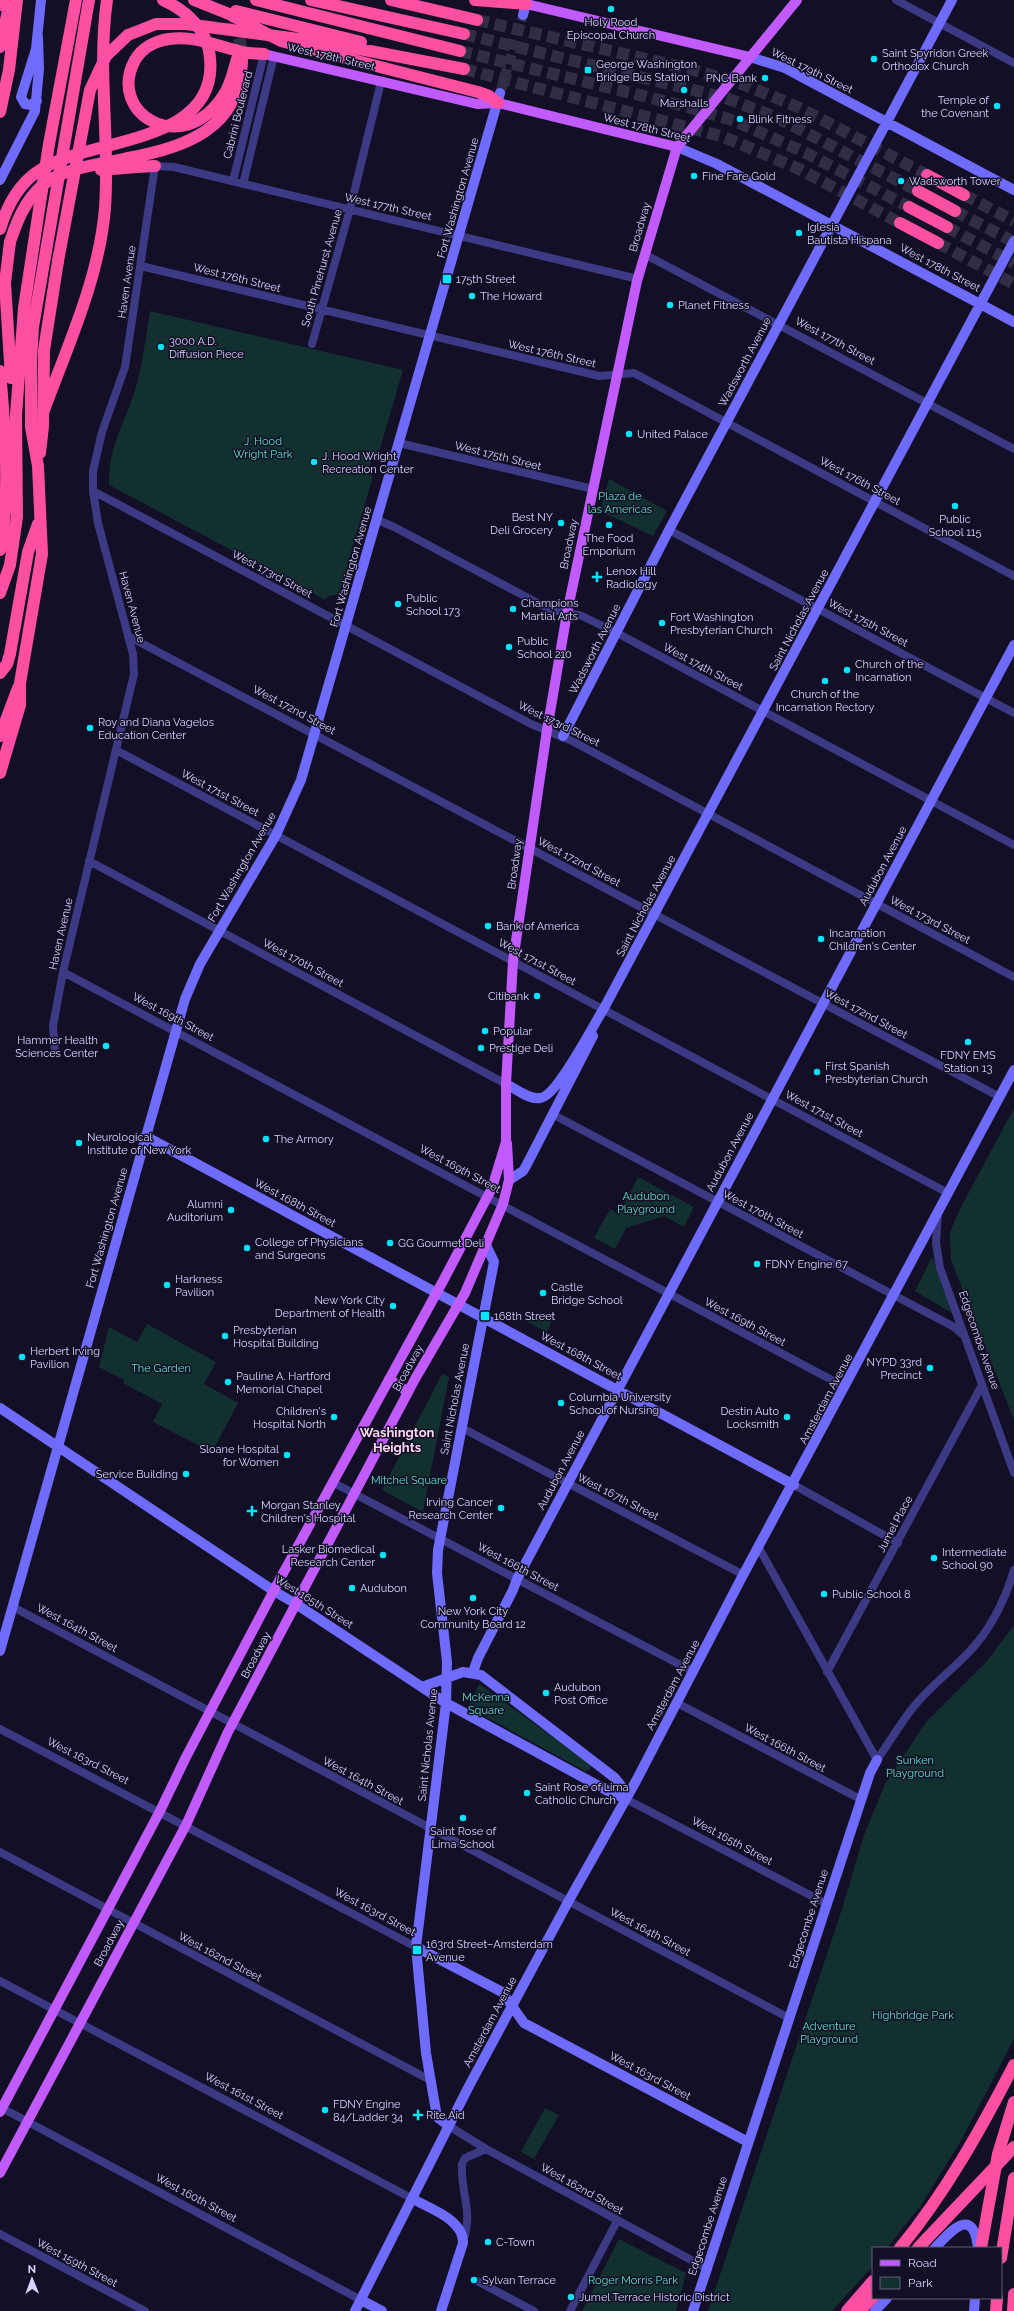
<svg xmlns="http://www.w3.org/2000/svg" width="1014" height="2311" font-family="Raleway,sans-serif">
<style>
.green{fill:#12302f}
.lines{fill:none;stroke-linecap:round;stroke-linejoin:round}
.secondary-tunnel{stroke:#312d47;stroke-width:10;stroke-dasharray:10 5;stroke-linecap:butt}
.highway-tunnel{stroke:#312d47;stroke-width:12;stroke-dasharray:12 6;stroke-linecap:butt}
.street{stroke:#3d3a85;stroke-width:8}
.secondary{stroke:#6f6bff;stroke-width:10}
.primary{stroke:#c25bff;stroke-width:10}
.highway{stroke:#ff4fa3;stroke-width:12}
.highway-bridge{stroke:#ff4fa3;stroke-width:12}
.poi-dot{fill:#00e5ff;stroke:#130f26;stroke-width:1.5}
.labels{text-anchor:middle;dominant-baseline:central;stroke-width:3;stroke-linejoin:round;paint-order:stroke}
.poi-label{font-size:11px;fill:#d9d4ff;stroke:#130f26;text-anchor:start}
.street-label{font-size:11px;fill:#d9d4ff;stroke:#130f26}
.park-label{font-size:11px;fill:#5fe0c0;stroke:#130f26}
.quarter-label{font-size:13px;font-weight:bold;fill:#ffd6f0;stroke:#130f26}
</style>
<rect width="100%" height="100%" fill="#130f26"/>
<!-- green -->
<path class="green" d="M150 311 403 370 377 459 372 458 367 474 373 476 339 594 329 596 325 600 109 485C108 443 127 421 137 383 143 360 146 335 150 311Z
M609 479 667 511 653 536 600 511Z
M1014 1108V1420L951 1260 950 1232 959 1211Z
M638 1177 694 1207 684 1227 664 1216 626 1228 615 1249 594 1238 610 1209 619 1214Z
M932 1257 952 1313 915 1291Z
M536 1312 552 1321 547 1332 527 1322 531 1316Z
M147 1324 216 1362 204 1384 238 1403 212 1452 153 1422 162 1404 123 1383 124 1380 99 1367 109 1327 137 1342Z
M442 1374 449 1377 423 1512 382 1490Z
M1014 1625V2039L962 2139 922 2204 887 2248H873V2266L832 2311H708L842 1909 864 1835 885 1784 926 1722 987 1661Z
M479 1684 587 1761 591 1766 589 1770 585 1771 468 1707Z
M545 2108 559 2115 534 2159 521 2152Z
M619 2239 686 2273 676 2311H582Z"/>
<g class="lines">
<!-- secondary-tunnel -->
<path class="secondary-tunnel" d="M500 93 523 15"/>
<!-- highway-tunnel -->
<path class="highway-tunnel" d="M477 20 694 70 745 85 798 107 927 175
M231 21 240 41 242 61
M464 34 726 98 778 118 918 191
M460 51 688 107 735 121 806 153 909 207
M464 69 724 137 799 169 900 223
M964 195 1014 221
M955 211 1014 242
M947 227 1014 263
M938 243 1014 284"/>
<!-- street -->
<path class="street" d="M896 0 1014 63
M233 181 264 54
M243 184 274 56
M644 254 1014 449
M141 266 599 376 634 373 1014 576
M312 344 350 209 381 82
M399 443 593 489
M93 491 531 724 572 741 1014 977
M378 520 396 528 549 609 582 616 617 633 1014 845
M669 530 1014 713
M128 636 1000 1097
M116 750 948 1193
M89 861 506 1084
M63 972 845 1387
M55 1053 53 1026 63 972 134 674 133 654 98 523 93 491V471L102 432 125 367 155 166 174 167 638 279
M554 1115 954 1327 962 1334
M938 1214 936 1243 940 1268 1014 1473
M462 1428 744 1575
M332 1482 694 1672
M794 1485 898 1543
M759 1548 877 1760C888 1744 899 1726 911 1710 928 1688 950 1672 969 1652 991 1629 1005 1600 1014 1570
M13 1607 789 2018
M827 1672 982 1385
M677 1703 862 1800
M0 1729 416 1947
M626 1799 827 1904
M0 1852 430 2080
M0 1981 413 2199
M0 2107 361 2300
M449 2126 486 2149 706 2268
M0 2234 145 2311
M463 2242C474 2210 460 2193 462 2164L465 2158 486 2149
M477 2281 534 2311
M570 2311 617 2221"/>
<!-- secondary -->
<path class="secondary" d="M523 15 527 0
M750 57 785 68 1014 190
M37 101 31 105 25 104 21 97 36 49 41 0
M677 147 717 164 1014 322
M0 180 35 111 39 69 38 37
M563 736 669 530 952 0
M506 1084C516 1089 529 1100 540 1098 557 1097 592 1027 603 1010L1014 241
M145 1136 794 1485
M509 1180 523 1171 526 1166 593 1036
M0 1408 274 1591 296 1604 446 1703 608 1791 626 1799
M0 1651 185 999 200 964 276 835 301 780 500 93
M473 1672 478 1658 513 1590 517 1579 1014 645
M422 1687 463 1672 481 1675 615 1778 623 1788 626 1799
M416 1947 502 1992 524 2023 748 2142
M449 2126 437 2117 426 2053 416 1947 446 1703 447 1662 437 1573 438 1550 494 1262 486 1245
M413 2199C431 2209 464 2220 463 2243L441 2311
M935 2248C951 2231 973 2205 978 2248
M361 2300 382 2311
M355 2311 469 2086 568 1902 636 1781 742 1577 1014 1070
M693 2311 870 1773 877 1760
M875 2311 887 2298
M974 2311 975 2298"/>
<!-- primary -->
<path class="primary" d="M526 4 750 57
M264 54 477 104 498 103 677 147
M389 1379 408 1392
M0 2112 160 1811 186 1757 281 1577 443 1281 492 1188 506 1142V1084L513 961 547 730 567 613 637 281 677 147 797 0
M0 2173 186 1825 228 1732 415 1379 465 1293 503 1204 509 1180 507 1143"/>
<!-- highway -->
<path class="highway" d="M256 0 460 51
M311 0 464 34
M391 0 477 20
M475 0 526 4
M0 5 1 0
M236 11 361 42
M128 35 156 24H186L328 43 464 69
M0 47 9 6
M237 59C233 72 231 85 223 96 182 159 106 113 135 60 142 48 155 41 169 39 195 35 219 47 243 52 250 54 257 53 264 54
M384 68 478 92 489 96 498 103
M0 112 9 70 17 0
M128 158C184 148 240 129 242 61
M136 167 155 166
M927 175 964 195
M918 191 955 211
M909 207 947 227
M900 223 938 243
M10 242 5 283 11 378
M0 371C5 431 11 491 0 550
M43 413C67 347 99 280 105 208 110 139 97 69 107 0
M40 453 43 426 44 350 58 261
M0 593 10 565 17 517 16 415 24 308 49 144 76 0
M0 673 7 664 10 654 28 552 38 524
M0 736 18 688
M0 773 20 705V683L42 554 38 466 31 427V361L33 327 89 0
M900 2248C946 2192 981 2129 1014 2065
M981 2248 998 2154 1014 2102
M1001 2258 1014 2178
M847 2311 873 2281
M860 2311 873 2297
M996 2311 997 2298
M1013 2311 1014 2294"/>
<!-- highway-bridge -->
<path class="highway-bridge" d="M194 0 229 14 281 41 384 68
M101 170 136 167
M0 229C7 206 19 183 40 170 91 137 219 145 210 58 208 30 187 11 163 0
M10 242C33 170 62 172 128 158
M58 261 90 90 106 56 128 35
M918 2248 1014 2147"/>
</g>
<!-- markers -->
<g class="poi-dot">
<circle cx="611" cy="9" r="4"/>
<circle cx="874" cy="59" r="4"/>
<rect x="584" y="66" width="8" height="8" rx="2"/>
<circle cx="765" cy="78" r="4"/>
<circle cx="684" cy="90" r="4"/>
<circle cx="997" cy="106" r="4"/>
<circle cx="740" cy="119" r="4"/>
<circle cx="694" cy="176" r="4"/>
<circle cx="901" cy="181" r="4"/>
<circle cx="799" cy="233" r="4"/>
<rect x="442" y="274" width="10" height="10" rx="2"/>
<circle cx="472" cy="296" r="4"/>
<circle cx="670" cy="305" r="4"/>
<circle cx="161" cy="347" r="4"/>
<circle cx="629" cy="434" r="4"/>
<circle cx="314" cy="462" r="4"/>
<circle cx="955" cy="506" r="4"/>
<circle cx="561" cy="523" r="4"/>
<circle cx="609" cy="525" r="4"/>
<path d="M595 571h4v4h4v4h-4v4h-4v-4h-4v-4h4z"/>
<circle cx="398" cy="604" r="4"/>
<circle cx="513" cy="609" r="4"/>
<circle cx="662" cy="623" r="4"/>
<circle cx="509" cy="647" r="4"/>
<circle cx="847" cy="670" r="4"/>
<circle cx="825" cy="681" r="4"/>
<circle cx="90" cy="728" r="4"/>
<circle cx="488" cy="926" r="4"/>
<circle cx="821" cy="939" r="4"/>
<circle cx="537" cy="996" r="4"/>
<circle cx="485" cy="1031" r="4"/>
<circle cx="968" cy="1042" r="4"/>
<circle cx="106" cy="1046" r="4"/>
<circle cx="481" cy="1048" r="4"/>
<circle cx="817" cy="1072" r="4"/>
<circle cx="266" cy="1139" r="4"/>
<circle cx="79" cy="1143" r="4"/>
<circle cx="231" cy="1210" r="4"/>
<circle cx="390" cy="1243" r="4"/>
<circle cx="247" cy="1248" r="4"/>
<circle cx="757" cy="1264" r="4"/>
<circle cx="167" cy="1285" r="4"/>
<circle cx="543" cy="1293" r="4"/>
<circle cx="393" cy="1306" r="4"/>
<rect x="480" y="1311" width="10" height="10" rx="2"/>
<circle cx="225" cy="1336" r="4"/>
<circle cx="22" cy="1357" r="4"/>
<circle cx="930" cy="1368" r="4"/>
<circle cx="228" cy="1382" r="4"/>
<circle cx="561" cy="1403" r="4"/>
<circle cx="334" cy="1417" r="4"/>
<circle cx="787" cy="1417" r="4"/>
<circle cx="287" cy="1455" r="4"/>
<circle cx="186" cy="1474" r="4"/>
<circle cx="501" cy="1508" r="4"/>
<path d="M250 1505h4v4h4v4h-4v4h-4v-4h-4v-4h4z"/>
<circle cx="383" cy="1555" r="4"/>
<circle cx="934" cy="1558" r="4"/>
<circle cx="352" cy="1588" r="4"/>
<circle cx="824" cy="1594" r="4"/>
<circle cx="473" cy="1598" r="4"/>
<circle cx="546" cy="1693" r="4"/>
<circle cx="527" cy="1793" r="4"/>
<circle cx="463" cy="1818" r="4"/>
<rect x="412" y="1945" width="10" height="10" rx="2"/>
<circle cx="325" cy="2110" r="4"/>
<path d="M416 2109h4v4h4v4h-4v4h-4v-4h-4v-4h4z"/>
<circle cx="488" cy="2242" r="4"/>
<circle cx="474" cy="2280" r="4"/>
<circle cx="571" cy="2297" r="4"/>
</g>
<g class="labels">
<!-- poi labels -->
<g class="poi-label">
<text x="611" y="22" text-anchor="middle">Holy Rood<tspan x="611" dy="13">Episcopal Church</tspan></text>
<text x="882" y="53">Saint Spyridon Greek<tspan x="882" dy="13">Orthodox Church</tspan></text>
<text x="596" y="64">George Washington<tspan x="596" dy="13">Bridge Bus Station</tspan></text>
<text x="757" y="78" text-anchor="end">PNC Bank</text>
<text x="989" y="100" text-anchor="end">Temple of<tspan x="989" dy="13">the Covenant</tspan></text>
<text x="684" y="103" text-anchor="middle">Marshalls</text>
<text x="748" y="119">Blink Fitness</text>
<text x="702" y="176">Fine Fare Gold</text>
<text x="909" y="181">Wadsworth Tower</text>
<text x="807" y="227">Iglesia<tspan x="807" dy="13">Bautista Hispana</tspan></text>
<text x="456" y="279">175th Street</text>
<text x="480" y="296">The Howard</text>
<text x="678" y="305">Planet Fitness</text>
<text x="169" y="341">3000 A.D.<tspan x="169" dy="13">Diffusion Piece</tspan></text>
<text x="637" y="434">United Palace</text>
<text x="322" y="456">J. Hood Wright<tspan x="322" dy="13">Recreation Center</tspan></text>
<text x="553" y="517" text-anchor="end">Best NY<tspan x="553" dy="13">Deli Grocery</tspan></text>
<text x="955" y="519" text-anchor="middle">Public<tspan x="955" dy="13">School 115</tspan></text>
<text x="609" y="538" text-anchor="middle">The Food<tspan x="609" dy="13">Emporium</tspan></text>
<text x="606" y="571">Lenox Hill<tspan x="606" dy="13">Radiology</tspan></text>
<text x="406" y="598">Public<tspan x="406" dy="13">School 173</tspan></text>
<text x="521" y="603">Champions<tspan x="521" dy="13">Martial Arts</tspan></text>
<text x="670" y="617">Fort Washington<tspan x="670" dy="13">Presbyterian Church</tspan></text>
<text x="517" y="641">Public<tspan x="517" dy="13">School 210</tspan></text>
<text x="855" y="664">Church of the<tspan x="855" dy="13">Incarnation</tspan></text>
<text x="825" y="694" text-anchor="middle">Church of the<tspan x="825" dy="13">Incarnation Rectory</tspan></text>
<text x="98" y="722">Roy and Diana Vagelos<tspan x="98" dy="13">Education Center</tspan></text>
<text x="496" y="926">Bank of America</text>
<text x="829" y="933">Incarnation<tspan x="829" dy="13">Children's Center</tspan></text>
<text x="529" y="996" text-anchor="end">Citibank</text>
<text x="493" y="1031">Popular</text>
<text x="98" y="1040" text-anchor="end">Hammer Health<tspan x="98" dy="13">Sciences Center</tspan></text>
<text x="489" y="1048">Prestige Deli</text>
<text x="968" y="1055" text-anchor="middle">FDNY EMS<tspan x="968" dy="13">Station 13</tspan></text>
<text x="825" y="1066">First Spanish<tspan x="825" dy="13">Presbyterian Church</tspan></text>
<text x="87" y="1137">Neurological<tspan x="87" dy="13">Institute of New York</tspan></text>
<text x="274" y="1139">The Armory</text>
<text x="223" y="1204" text-anchor="end">Alumni<tspan x="223" dy="13">Auditorium</tspan></text>
<text x="255" y="1242">College of Physicians<tspan x="255" dy="13">and Surgeons</tspan></text>
<text x="398" y="1243">GG Gourmet Deli</text>
<text x="765" y="1264">FDNY Engine 67</text>
<text x="175" y="1279">Harkness<tspan x="175" dy="13">Pavilion</tspan></text>
<text x="551" y="1287">Castle<tspan x="551" dy="13">Bridge School</tspan></text>
<text x="385" y="1300" text-anchor="end">New York City<tspan x="385" dy="13">Department of Health</tspan></text>
<text x="494" y="1316">168th Street</text>
<text x="233" y="1330">Presbyterian<tspan x="233" dy="13">Hospital Building</tspan></text>
<text x="30" y="1351">Herbert Irving<tspan x="30" dy="13">Pavilion</tspan></text>
<text x="922" y="1362" text-anchor="end">NYPD 33rd<tspan x="922" dy="13">Precinct</tspan></text>
<text x="236" y="1376">Pauline A. Hartford<tspan x="236" dy="13">Memorial Chapel</tspan></text>
<text x="569" y="1397">Columbia University<tspan x="569" dy="13">School of Nursing</tspan></text>
<text x="326" y="1411" text-anchor="end">Children's<tspan x="326" dy="13">Hospital North</tspan></text>
<text x="779" y="1411" text-anchor="end">Destin Auto<tspan x="779" dy="13">Locksmith</tspan></text>
<text x="279" y="1449" text-anchor="end">Sloane Hospital<tspan x="279" dy="13">for Women</tspan></text>
<text x="178" y="1474" text-anchor="end">Service Building</text>
<text x="493" y="1502" text-anchor="end">Irving Cancer<tspan x="493" dy="13">Research Center</tspan></text>
<text x="261" y="1505">Morgan Stanley<tspan x="261" dy="13">Children's Hospital</tspan></text>
<text x="375" y="1549" text-anchor="end">Lasker Biomedical<tspan x="375" dy="13">Research Center</tspan></text>
<text x="942" y="1552">Intermediate<tspan x="942" dy="13">School 90</tspan></text>
<text x="360" y="1588">Audubon</text>
<text x="832" y="1594">Public School 8</text>
<text x="473" y="1611" text-anchor="middle">New York City<tspan x="473" dy="13">Community Board 12</tspan></text>
<text x="554" y="1687">Audubon<tspan x="554" dy="13">Post Office</tspan></text>
<text x="535" y="1787">Saint Rose of Lima<tspan x="535" dy="13">Catholic Church</tspan></text>
<text x="463" y="1831" text-anchor="middle">Saint Rose of<tspan x="463" dy="13">Lima School</tspan></text>
<text x="426" y="1944">163rd Street–Amsterdam<tspan x="426" dy="13">Avenue</tspan></text>
<text x="333" y="2104">FDNY Engine<tspan x="333" dy="13">84/Ladder 34</tspan></text>
<text x="426" y="2115">Rite Aid</text>
<text x="496" y="2242">C-Town</text>
<text x="482" y="2280">Sylvan Terrace</text>
<text x="579" y="2297">Jumel Terrace Historic District</text>
</g>
<!-- street labels -->
<g class="street-label">
<text transform="translate(331 57) rotate(13)">West 178th Street</text>
<text transform="translate(812 71) rotate(26)">West 179th Street</text>
<text transform="translate(238 115) rotate(-76)">Cabrini Boulevard</text>
<text transform="translate(647 128) rotate(14)">West 178th Street</text>
<text transform="translate(458 198) rotate(-74)">Fort Washington Avenue</text>
<text transform="translate(388 207) rotate(13)">West 177th Street</text>
<text transform="translate(640 227) rotate(-74)">Broadway</text>
<text transform="translate(322 268) rotate(-74)">South Pinehurst Avenue</text>
<text transform="translate(940 268) rotate(28)">West 178th Street</text>
<text transform="translate(237 278) rotate(14)">West 176th Street</text>
<text transform="translate(127 282) rotate(-82)">Haven Avenue</text>
<text transform="translate(835 341) rotate(28)">West 177th Street</text>
<text transform="translate(552 354) rotate(13)">West 176th Street</text>
<text transform="translate(745 362) rotate(-62)">Wadsworth Avenue</text>
<text transform="translate(498 456) rotate(14)">West 175th Street</text>
<text transform="translate(860 481) rotate(28)">West 176th Street</text>
<text transform="translate(569 544) rotate(-78)">Broadway</text>
<text transform="translate(351 567) rotate(-74)">Fort Washington Avenue</text>
<text transform="translate(272 574) rotate(28)">West 173rd Street</text>
<text transform="translate(132 607) rotate(75)">Haven Avenue</text>
<text transform="translate(799 620) rotate(-62)">Saint Nicholas Avenue</text>
<text transform="translate(868 623) rotate(28)">West 175th Street</text>
<text transform="translate(595 649) rotate(-63)">Wadsworth Avenue</text>
<text transform="translate(703 667) rotate(28)">West 174th Street</text>
<text transform="translate(294 710) rotate(28)">West 172nd Street</text>
<text transform="translate(559 724) rotate(26)">West 173rd Street</text>
<text transform="translate(220 793) rotate(28)">West 171st Street</text>
<text transform="translate(579 862) rotate(28)">West 172nd Street</text>
<text transform="translate(515 864) rotate(-82)">Broadway</text>
<text transform="translate(883 866) rotate(-62)">Audubon Avenue</text>
<text transform="translate(242 867) rotate(-60)">Fort Washington Avenue</text>
<text transform="translate(646 906) rotate(-62)">Saint Nicholas Avenue</text>
<text transform="translate(930 920) rotate(28)">West 173rd Street</text>
<text transform="translate(61 934) rotate(-77)">Haven Avenue</text>
<text transform="translate(537 962) rotate(28)">West 171st Street</text>
<text transform="translate(303 963) rotate(28)">West 170th Street</text>
<text transform="translate(866 1014) rotate(28)">West 172nd Street</text>
<text transform="translate(173 1017) rotate(28)">West 169th Street</text>
<text transform="translate(824 1114) rotate(28)">West 171st Street</text>
<text transform="translate(730 1152) rotate(-62)">Audubon Avenue</text>
<text transform="translate(460 1169) rotate(28)">West 169th Street</text>
<text transform="translate(295 1203) rotate(28)">West 168th Street</text>
<text transform="translate(763 1214) rotate(28)">West 170th Street</text>
<text transform="translate(107 1228) rotate(-74)">Fort Washington Avenue</text>
<text transform="translate(745 1322) rotate(28)">West 169th Street</text>
<text transform="translate(979 1340) rotate(71)">Edgecombe Avenue</text>
<text transform="translate(581 1356) rotate(28)">West 168th Street</text>
<text transform="translate(408 1368) rotate(-61)">Broadway</text>
<text transform="translate(455 1399) rotate(-79)">Saint Nicholas Avenue</text>
<text transform="translate(826 1399) rotate(-62)">Amsterdam Avenue</text>
<text transform="translate(561 1470) rotate(-62)">Audubon Avenue</text>
<text transform="translate(618 1497) rotate(27)">West 167th Street</text>
<text transform="translate(895 1524) rotate(-62)">Jumel Place</text>
<text transform="translate(518 1567) rotate(28)">West 166th Street</text>
<text transform="translate(314 1602) rotate(32)">West 165th Street</text>
<text transform="translate(77 1628) rotate(28)">West 164th Street</text>
<text transform="translate(256 1655) rotate(-62)">Broadway</text>
<text transform="translate(673 1685) rotate(-62)">Amsterdam Avenue</text>
<text transform="translate(428 1745) rotate(-84)">Saint Nicholas Avenue</text>
<text transform="translate(785 1748) rotate(28)">West 166th Street</text>
<text transform="translate(88 1761) rotate(27)">West 163rd Street</text>
<text transform="translate(363 1781) rotate(28)">West 164th Street</text>
<text transform="translate(732 1841) rotate(28)">West 165th Street</text>
<text transform="translate(375 1912) rotate(28)">West 163rd Street</text>
<text transform="translate(809 1919) rotate(-72)">Edgecombe Avenue</text>
<text transform="translate(650 1932) rotate(28)">West 164th Street</text>
<text transform="translate(109 1943) rotate(-62)">Broadway</text>
<text transform="translate(220 1957) rotate(28)">West 162nd Street</text>
<text transform="translate(490 2022) rotate(-62)">Amsterdam Avenue</text>
<text transform="translate(650 2076) rotate(28)">West 163rd Street</text>
<text transform="translate(244 2096) rotate(28)">West 161st Street</text>
<text transform="translate(582 2189) rotate(29)">West 162nd Street</text>
<text transform="translate(196 2198) rotate(28)">West 160th Street</text>
<text transform="translate(708 2226) rotate(-72)">Edgecombe Avenue</text>
<text transform="translate(77 2263) rotate(28)">West 159th Street</text>
</g>
<!-- park labels -->
<g class="park-label">
<text x="263" y="441">J. Hood<tspan x="263" dy="13">Wright Park</tspan></text>
<text x="620" y="496">Plaza de<tspan x="620" dy="13">las Americas</tspan></text>
<text x="646" y="1196">Audubon<tspan x="646" dy="13">Playground</tspan></text>
<text x="161" y="1368">The Garden</text>
<text x="409" y="1480">Mitchel Square</text>
<text x="486" y="1697">McKenna<tspan x="486" dy="13">Square</tspan></text>
<text x="915" y="1760">Sunken<tspan x="915" dy="13">Playground</tspan></text>
<text x="913" y="2015">Highbridge Park</text>
<text x="829" y="2026">Adventure<tspan x="829" dy="13">Playground</tspan></text>
<text x="633" y="2280">Roger Morris Park</text>
</g>
<!-- quarter labels -->
<g class="quarter-label">
<text x="397" y="1432">Washington<tspan x="397" dy="15">Heights</tspan></text>
</g>
</g>
<!-- legend -->
<rect x="872" y="2247" width="130" height="52" fill="#130f26" stroke="#625e7d"/>
<rect x="880" y="2260" width="20" height="6" fill="#c25bff" stroke="#625e7d"/>
<text x="908" y="2267" font-size="12" fill="#d9d4ff">Road</text>
<rect x="880" y="2277" width="20" height="12" fill="#12302f" stroke="#625e7d"/>
<text x="908" y="2287" font-size="12" fill="#d9d4ff">Park</text>
<!-- north arrow -->
<g transform="translate(32 2279) rotate(359)" stroke="#130f26" stroke-width="3" paint-order="stroke">
<path d="M0-3L7 15L0 10L-7 15Z" fill="#d9d4ff"/>
<text y="-6" font-size="11" font-weight="bold" text-anchor="middle" fill="#d9d4ff">N</text>
</g>
</svg>
